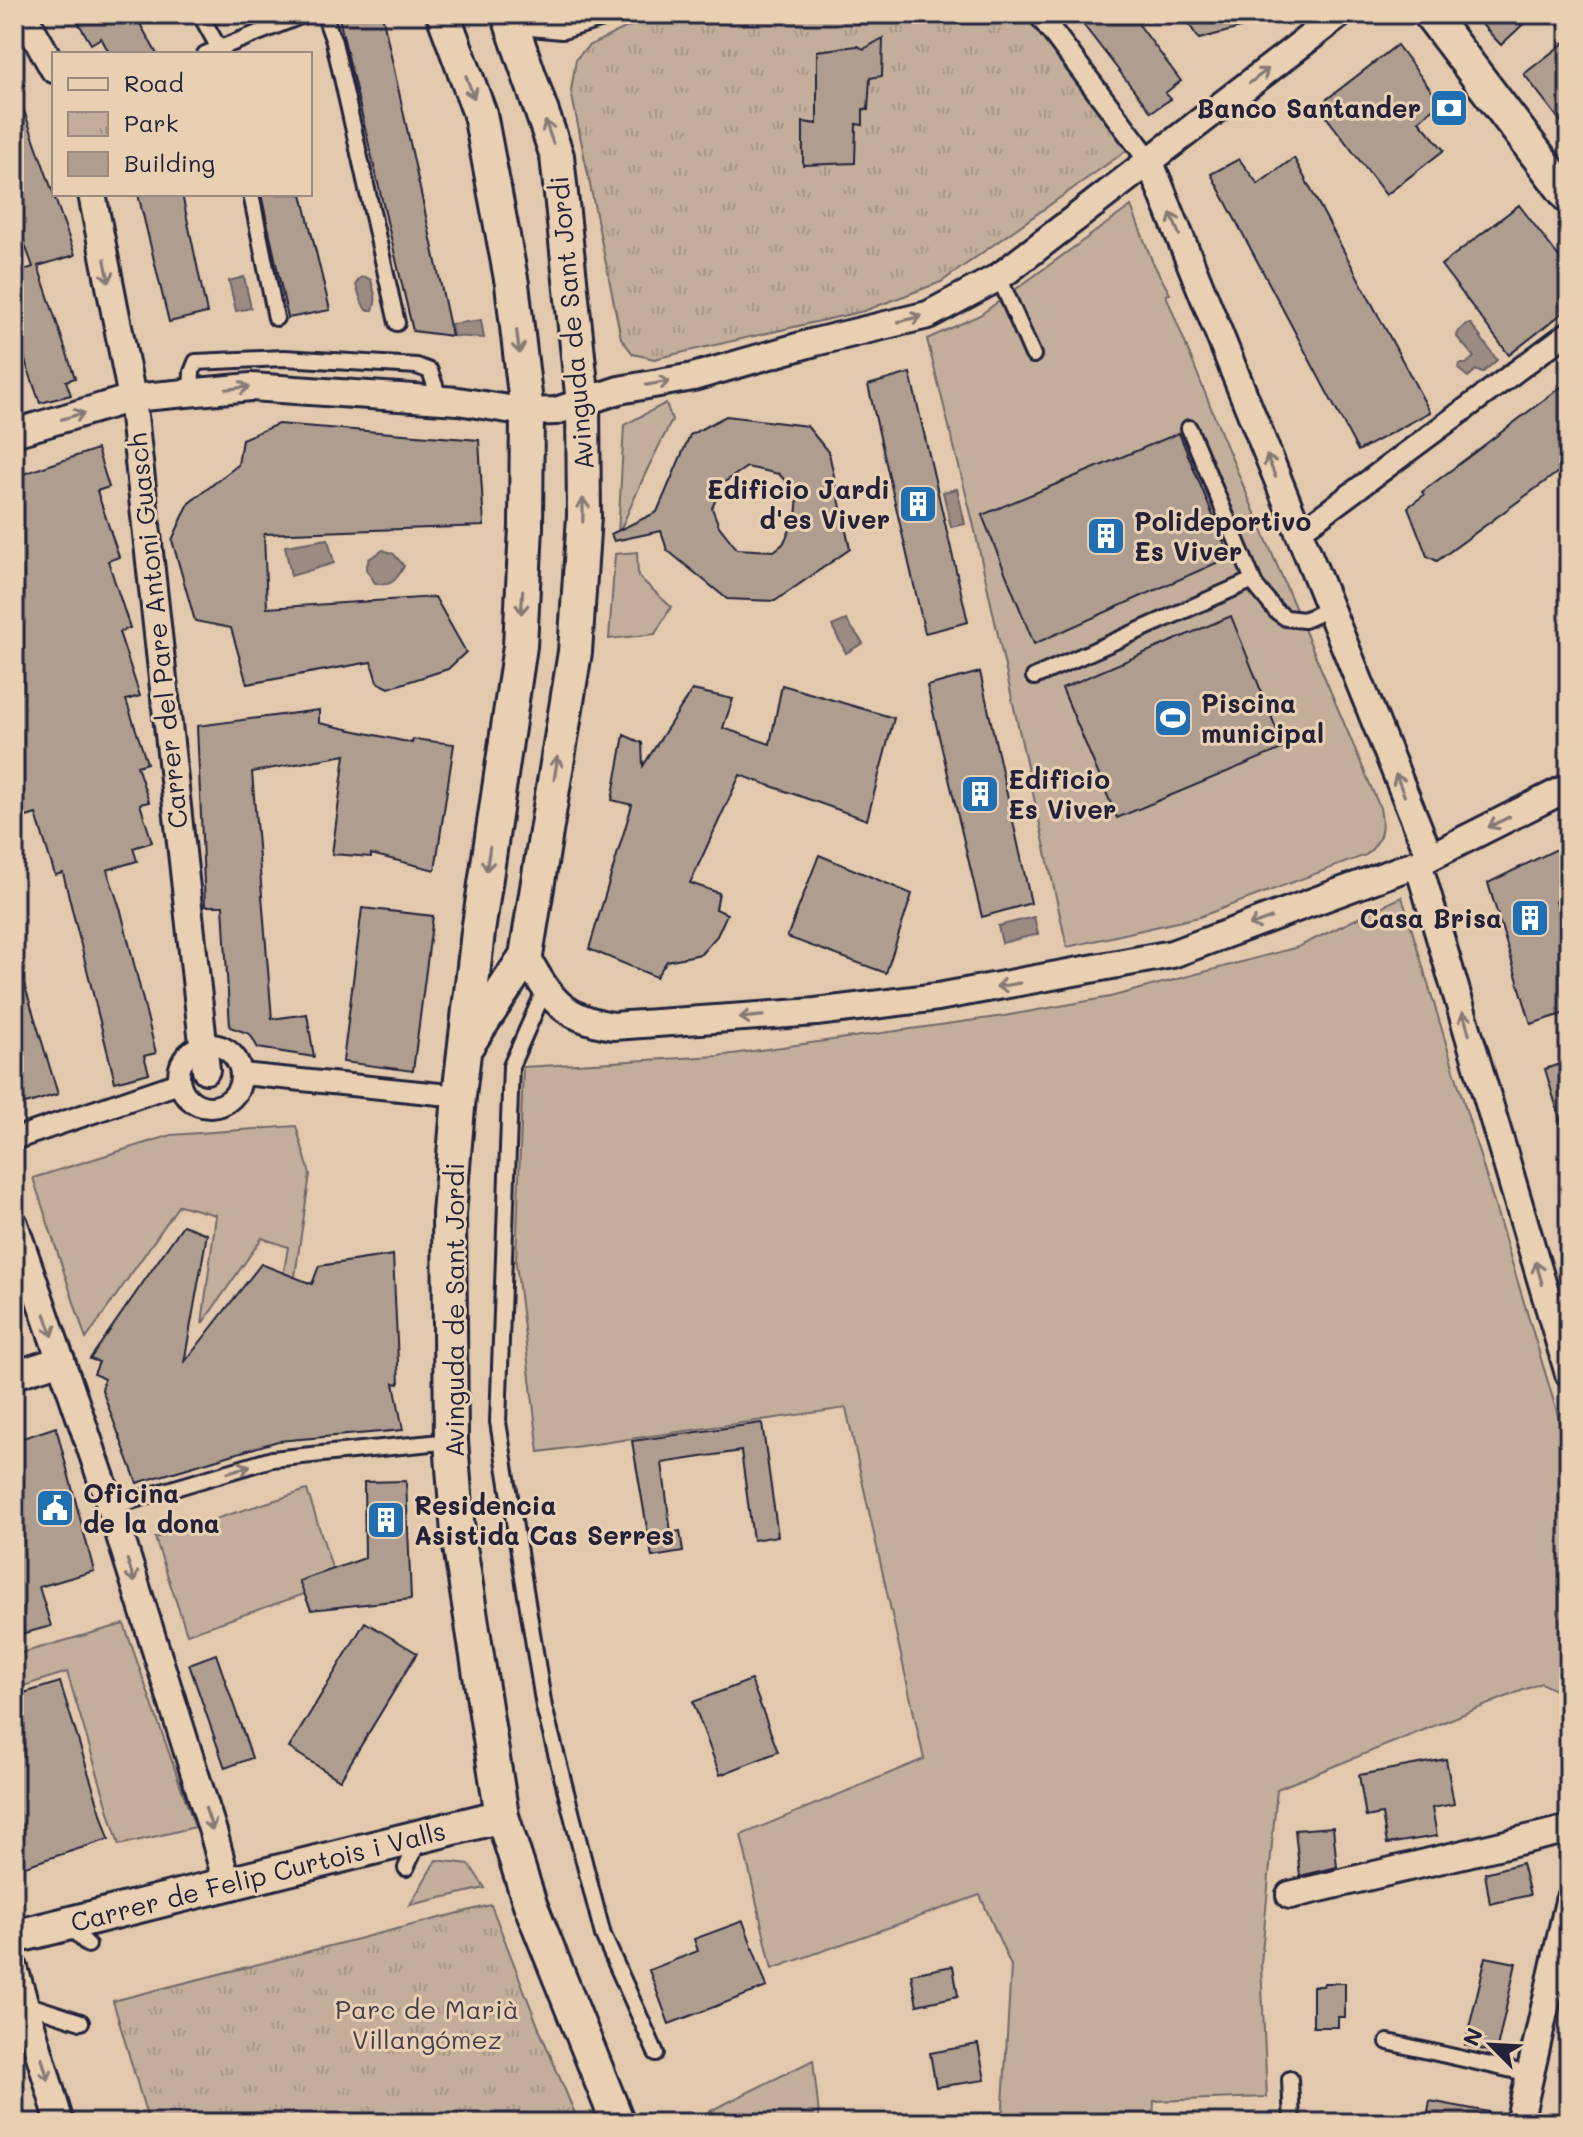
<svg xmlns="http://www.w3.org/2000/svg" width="1583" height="2137" font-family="Mali,sans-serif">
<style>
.green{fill:#c2ae9a;stroke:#72686a;stroke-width:2}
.park{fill:url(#park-tufts);stroke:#72686a;stroke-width:2}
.water{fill:#9b8b82;stroke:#6b6166;stroke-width:2}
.building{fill:#af9d8f;stroke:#22223b;stroke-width:2;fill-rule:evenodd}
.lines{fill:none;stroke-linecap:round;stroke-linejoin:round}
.service-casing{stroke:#22223b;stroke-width:20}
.pedestrian-casing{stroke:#22223b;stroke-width:26}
.minor-casing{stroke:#22223b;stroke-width:32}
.tertiary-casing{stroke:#22223b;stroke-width:38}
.service{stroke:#ead0b2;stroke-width:14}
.pedestrian{stroke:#ead0b2;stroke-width:20}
.minor{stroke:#ead0b2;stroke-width:26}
.tertiary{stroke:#ead0b2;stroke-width:32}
.oneway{stroke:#867976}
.labels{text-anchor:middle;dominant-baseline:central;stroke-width:6;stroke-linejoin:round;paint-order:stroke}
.poi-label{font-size:26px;font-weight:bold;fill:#22223b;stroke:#ead0b2;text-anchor:start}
.street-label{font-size:26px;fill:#22223b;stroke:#ead0b2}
.park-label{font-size:26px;fill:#423e4e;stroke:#ead0b2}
</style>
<defs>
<pattern id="park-tufts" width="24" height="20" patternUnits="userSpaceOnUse" patternTransform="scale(2)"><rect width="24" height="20" fill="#c2ae9a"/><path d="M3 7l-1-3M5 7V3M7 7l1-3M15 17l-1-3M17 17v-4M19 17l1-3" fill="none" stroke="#a69586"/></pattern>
</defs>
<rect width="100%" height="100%" fill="#e2c9ad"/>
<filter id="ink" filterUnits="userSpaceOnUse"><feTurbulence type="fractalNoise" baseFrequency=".0125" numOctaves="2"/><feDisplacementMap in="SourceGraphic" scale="16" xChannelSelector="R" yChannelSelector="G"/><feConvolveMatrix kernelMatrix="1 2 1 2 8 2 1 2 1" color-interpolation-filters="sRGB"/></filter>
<g filter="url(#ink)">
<!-- green -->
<path class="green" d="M1131 206 1153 263 1170 294 1166 295 1221 433 1380 808C1384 829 1382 841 1366 855L1199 917 1067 947 973 522 927 339 980 315Z
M666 403 672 420 646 472 618 535 624 425Z
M637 552 638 576 671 607 655 634 609 639 615 554Z
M1402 897 1569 1452V1697L1541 1683 1277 1789 1261 1964 1267 2097 1154 2101 1153 2123H1002L1011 1966 980 1895 772 1969 741 1835 924 1759 846 1408 539 1452 516 1263 523 1067 718 1056 1004 1016 1110 997 1298 947Z
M296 1126 310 1174 288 1324 271 1349 288 1247 262 1238 202 1324 216 1215 179 1205 86 1339 33 1178 171 1135Z
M307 1490 337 1583 187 1634 155 1538Z
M124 1624 195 1827 119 1845 67 1672 14 1689V1655Z
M436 1860 469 1864 485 1888 410 1905Z
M813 2060 820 2123H686Z"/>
<!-- park -->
<path class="park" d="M654 14H1026L1127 150 941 282 864 311 654 359 633 354 621 338 571 91 576 59 588 46Z
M491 1905 540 2031 579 2123H149L113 2001Z"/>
<!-- water -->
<path class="water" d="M244 277 251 308 236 311 229 281Z
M365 277 371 280C374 291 378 300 373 310H366C363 306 357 290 356 284L360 278Z
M481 320 484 338 453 336 451 324Z
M1466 324H1471L1497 360 1482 373 1476 370 1468 377 1458 369 1460 364H1466L1474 357 1457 337 1458 332Z
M957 489 965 524 951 527 943 492Z
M328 539 334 563 291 576 285 546Z
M383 550 394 554 404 566C397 579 391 588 375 583L366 569 369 559Z
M846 620 863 643 846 653 832 626Z
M1034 917 1038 934 1002 943 998 926Z"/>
<!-- building -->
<path class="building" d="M73 14H137L135 15 157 54H110L101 38 91 44Z
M338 14H382L452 336 413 331Z
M1075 14H1131L1181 81 1165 93 1171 99 1151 112Z
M1182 14H1265L1266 21 1199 39Z
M1472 14H1534L1501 45Z
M883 38 882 76 870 78 868 110 863 109V125L856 124 855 163 803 165V122L817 124V51L857 46 864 49Z
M1569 39V132L1524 74Z
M1397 45 1440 102 1419 121 1444 150 1386 195 1318 106Z
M17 91 75 255 38 266 75 378 66 381 71 395 40 403 14 329V274L33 267 14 214V92Z
M1294 158 1430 412 1358 451 1211 174 1239 159 1258 184Z
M138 194H182L207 313 169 322Z
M261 194H302L330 310 288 318Z
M1519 205 1569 270V308L1509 355 1441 265Z
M910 373 968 622 925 633 868 385Z
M1569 381V464L1437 561 1427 556 1408 507 1424 495 1422 492Z
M726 416 807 426 829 453 850 549 775 601 727 599 667 550 661 531 614 541 611 534 657 512 690 435ZM747 467 779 474 798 495 796 518 783 544 774 551 737 549 719 526 712 508 723 483Z
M278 424 479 440 484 526 264 534 267 608 435 597 466 652 448 669 389 688 377 682 371 662 247 684 231 628 195 621 172 540 189 503 238 465 242 439Z
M1179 433 1230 557 1034 644 982 515Z
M97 449 109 487 97 491 119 557 108 561 130 628 119 632 140 696 126 700 147 763 137 766 149 802 140 804 152 842 133 848 137 861 107 870 121 911 156 1053 144 1056 149 1073 115 1082 63 873 55 875 36 814 14 821V477Z
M1231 616 1284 748 1117 818 1062 688Z
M980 672 1031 903 982 917 927 686Z
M782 685 894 718 867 820 740 775 690 883 719 893 716 909 727 914 717 936 701 954 667 961 656 977 589 949 632 805 612 800 624 735 642 743 643 766 692 690 733 699 723 728 770 744Z
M319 710V723L412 743 413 739 454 744 435 870 371 854V857L332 854 345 755 252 772 272 1019 307 1014 314 1057 258 1048 250 1034 230 1027 223 906H205L197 726Z
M1569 843V895L1556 901 1565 936 1569 935V1012L1531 1024 1488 883Z
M819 855 912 894 886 973 787 937Z
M362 908 433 916 413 1071 343 1062Z
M19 967 58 1094 19 1106 14 1090V968Z
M1569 1061V1131L1564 1132 1545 1069Z
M183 1225 207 1234 184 1363 261 1264 312 1284 319 1266 393 1255 399 1384 394 1383 403 1430 278 1441 137 1483 102 1390 104 1379 94 1374 99 1362 90 1359Z
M762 1423 778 1536 753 1540 741 1451 662 1463 671 1533 680 1531 683 1552 652 1557 632 1441Z
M56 1427 94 1571 39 1587 51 1626 14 1636V1441Z
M406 1481 411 1599 311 1610 299 1581 365 1558 364 1482Z
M365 1622 417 1653 340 1780 289 1748Z
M216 1654 252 1758 225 1768 189 1664Z
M751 1680 778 1752 720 1775 693 1702Z
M60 1682 109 1839 19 1868 14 1851V1696Z
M1446 1759 1454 1804 1432 1808 1437 1836 1387 1844 1382 1814 1366 1817 1359 1775Z
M1333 1827 1337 1867 1300 1876 1295 1830Z
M1522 1863 1530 1895 1490 1904 1485 1873Z
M743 1921 767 1987 669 2024 649 1970 698 1951 694 1939Z
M1486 1957 1516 1963 1496 2053 1465 2045Z
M953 1966 958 1996 917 2005 911 1974Z
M1324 1983H1345V2017H1338V2027H1313V1986H1323Z
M978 2044 985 2080 936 2087 930 2053Z
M1430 2101 1489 2112 1488 2123H1426Z"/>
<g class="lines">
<!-- service casing -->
<g class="service-casing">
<path id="service" d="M200 14 222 54
M324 14 334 42 397 323
M205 54 306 14
M251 194 276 318
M999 277 1033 355
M191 393 192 372 196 362 284 358 417 366 430 371 440 400
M1189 428 1255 585 1276 611 1286 618 1304 620 1329 609
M1034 677 1253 580
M545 989 511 1066 498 1422 544 1707 603 1935 656 2053
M111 1507 272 1459 451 1441
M406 1868 414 1851 416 1838
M67 1924 88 1945
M26 2004 81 2022
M1388 2042 1530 2074
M1290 2079 1292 2123"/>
</g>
<!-- pedestrian casing -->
<g class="pedestrian-casing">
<path id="pedestrian" d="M1039 14 1149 160
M1298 533 1569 332
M179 1076a31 31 0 1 1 62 0a31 31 0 1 1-62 0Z
M242 1074 459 1096
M14 1139 179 1083"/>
</g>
<!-- minor casing -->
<g class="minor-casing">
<path id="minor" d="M23 14 54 69
M511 20 562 25 599 14
M1149 160 1430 857
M92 194 132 398 206 1070
M14 433 132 398 251 387 458 401 527 412 556 411 619 390 693 377 815 342 928 315 999 277 1340 14
M1418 863 1569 1374
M526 956C550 999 562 1018 613 1026L816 1012 938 997 1172 954 1418 863 1569 787
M14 1224 111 1507 214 1835 227 1884
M14 1375 61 1360
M1290 1895 1561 1831 1569 1833
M14 1968 60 2123
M1519 2123 1569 1901"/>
</g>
<!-- tertiary casing -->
<g class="tertiary-casing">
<path id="tertiary" d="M443 14 480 114 512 284 527 412 526 527 520 646 478 932 459 1096 449 1214 451 1441 458 1534 502 1816 530 1904 618 2123
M1430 14 1569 197
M468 1044 526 956 575 652 584 516 583 403 557 156 508 14
M14 1937 502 1816"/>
</g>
<!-- service -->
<use href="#service" class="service"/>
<!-- pedestrian -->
<use href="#pedestrian" class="pedestrian"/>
<!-- minor -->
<use href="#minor" class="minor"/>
<!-- tertiary -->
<use href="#tertiary" class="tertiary"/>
</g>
<!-- one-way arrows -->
<defs><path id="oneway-shaft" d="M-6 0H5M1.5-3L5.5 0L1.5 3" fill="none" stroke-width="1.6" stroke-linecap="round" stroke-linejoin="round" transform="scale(2)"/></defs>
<g class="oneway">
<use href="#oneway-shaft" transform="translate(1259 76) rotate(-37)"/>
<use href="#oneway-shaft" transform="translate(470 87) rotate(70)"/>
<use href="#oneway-shaft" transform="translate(549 132) rotate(-109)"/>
<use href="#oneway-shaft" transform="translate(1175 224) rotate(-112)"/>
<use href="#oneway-shaft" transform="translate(107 271) rotate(79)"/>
<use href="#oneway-shaft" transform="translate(910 319) rotate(-14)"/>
<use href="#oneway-shaft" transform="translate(518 342) rotate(83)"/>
<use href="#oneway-shaft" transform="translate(658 383) rotate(-10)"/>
<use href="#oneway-shaft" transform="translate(238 388) rotate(-6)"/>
<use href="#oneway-shaft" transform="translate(73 416) rotate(-16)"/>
<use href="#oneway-shaft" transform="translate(1271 466) rotate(-112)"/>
<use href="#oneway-shaft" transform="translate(583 510) rotate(-89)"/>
<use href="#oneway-shaft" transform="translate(522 602) rotate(93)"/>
<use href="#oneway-shaft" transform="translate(556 768) rotate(-81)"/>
<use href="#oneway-shaft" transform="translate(1400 785) rotate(-112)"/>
<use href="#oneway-shaft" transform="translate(1499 822) rotate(153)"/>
<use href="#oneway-shaft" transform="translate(488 859) rotate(98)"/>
<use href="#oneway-shaft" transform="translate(1260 922) rotate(160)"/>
<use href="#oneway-shaft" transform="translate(1008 985) rotate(171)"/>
<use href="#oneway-shaft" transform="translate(751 1017) rotate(175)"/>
<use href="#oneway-shaft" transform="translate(1466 1023) rotate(-106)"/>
<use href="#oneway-shaft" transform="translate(1539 1273) rotate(-106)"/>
<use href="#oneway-shaft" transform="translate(49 1325) rotate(71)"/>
<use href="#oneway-shaft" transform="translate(239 1469) rotate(-17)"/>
<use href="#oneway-shaft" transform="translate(131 1571) rotate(72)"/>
<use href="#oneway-shaft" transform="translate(209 1819) rotate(72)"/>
<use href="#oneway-shaft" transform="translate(45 2069) rotate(74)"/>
</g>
</g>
<!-- icons -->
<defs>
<g id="bank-square" transform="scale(2)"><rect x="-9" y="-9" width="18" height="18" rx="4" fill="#1f6fb2" stroke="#ead0b2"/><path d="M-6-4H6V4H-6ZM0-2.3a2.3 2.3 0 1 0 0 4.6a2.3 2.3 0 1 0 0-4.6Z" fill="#fff"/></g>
<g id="building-square" transform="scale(2)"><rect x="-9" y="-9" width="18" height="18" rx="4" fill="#1f6fb2" stroke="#ead0b2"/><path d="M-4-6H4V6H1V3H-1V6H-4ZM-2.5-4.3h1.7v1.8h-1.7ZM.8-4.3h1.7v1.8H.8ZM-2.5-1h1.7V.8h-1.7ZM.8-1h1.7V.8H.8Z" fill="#fff"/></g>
<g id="stadium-square" transform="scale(2)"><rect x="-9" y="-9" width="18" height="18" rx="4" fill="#1f6fb2" stroke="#ead0b2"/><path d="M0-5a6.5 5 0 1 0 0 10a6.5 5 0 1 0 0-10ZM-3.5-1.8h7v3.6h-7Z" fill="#fff"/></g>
<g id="civic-square" transform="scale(2)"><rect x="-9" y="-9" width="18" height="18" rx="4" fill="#1f6fb2" stroke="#ead0b2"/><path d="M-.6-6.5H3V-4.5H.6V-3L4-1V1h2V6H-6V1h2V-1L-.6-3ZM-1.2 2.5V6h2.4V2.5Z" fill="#fff"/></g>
</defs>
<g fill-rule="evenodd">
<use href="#bank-square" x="1449" y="108"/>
<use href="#building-square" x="918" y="504"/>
<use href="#building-square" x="1106" y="536"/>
<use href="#stadium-square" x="1173" y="718"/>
<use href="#building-square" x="980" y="794"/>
<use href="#building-square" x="1530" y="918"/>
<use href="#civic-square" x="55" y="1508"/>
<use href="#building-square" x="386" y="1520"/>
</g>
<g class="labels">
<!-- poi labels -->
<g class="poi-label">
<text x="1421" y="108" text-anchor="end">Banco Santander</text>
<text x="890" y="489" text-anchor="end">Edificio Jardi<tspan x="890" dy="30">d'es Viver</tspan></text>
<text x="1134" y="521">Polideportivo<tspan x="1134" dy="30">Es Viver</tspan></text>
<text x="1201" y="703">Piscina<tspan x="1201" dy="30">municipal</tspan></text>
<text x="1008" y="779">Edificio<tspan x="1008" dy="30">Es Viver</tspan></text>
<text x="1502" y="918" text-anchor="end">Casa Brisa</text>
<text x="83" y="1493">Oficina<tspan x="83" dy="30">de la dona</tspan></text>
<text x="414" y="1505">Residencia<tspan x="414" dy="30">Asistida Cas Serres</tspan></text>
</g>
<!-- street labels -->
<g class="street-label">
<text transform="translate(571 323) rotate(-95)">Avinguda de Sant Jordi</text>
<text transform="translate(157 631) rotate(-96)">Carrer del Pare Antoni Guasch</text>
<text transform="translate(454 1310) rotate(-90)">Avinguda de Sant Jordi</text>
<text transform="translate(258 1876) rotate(-14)">Carrer de Felip Curtois i Valls</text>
</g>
<!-- park labels -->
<g class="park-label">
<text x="427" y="2009">Parc de Marià<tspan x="427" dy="30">Villangómez</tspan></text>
</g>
</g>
<!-- margin -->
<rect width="1583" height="2137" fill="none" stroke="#ead0b2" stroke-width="48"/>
<rect x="24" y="24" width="1535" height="2089" fill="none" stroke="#22223b" stroke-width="3" filter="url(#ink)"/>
<!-- legend -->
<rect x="52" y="52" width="260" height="144" fill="#ead0b2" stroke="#9a8a82" stroke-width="2"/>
<rect x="68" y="78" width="40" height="12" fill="#ead0b2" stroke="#9a8a82" stroke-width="2"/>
<text x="124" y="92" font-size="24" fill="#22223b">Road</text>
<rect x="68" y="112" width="40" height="24" fill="url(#park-tufts)" stroke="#9a8a82" stroke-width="2"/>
<text x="124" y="132" font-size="24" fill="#22223b">Park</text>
<rect x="68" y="152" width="40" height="24" fill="#af9d8f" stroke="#9a8a82" stroke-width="2"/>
<text x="124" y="172" font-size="24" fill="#22223b">Building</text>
<!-- north arrow -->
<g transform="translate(1491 2045) rotate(294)" stroke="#ead0b2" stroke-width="6" paint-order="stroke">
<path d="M0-6L14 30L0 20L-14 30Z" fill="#22223b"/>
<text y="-12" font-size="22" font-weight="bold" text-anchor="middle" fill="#22223b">N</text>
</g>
</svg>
